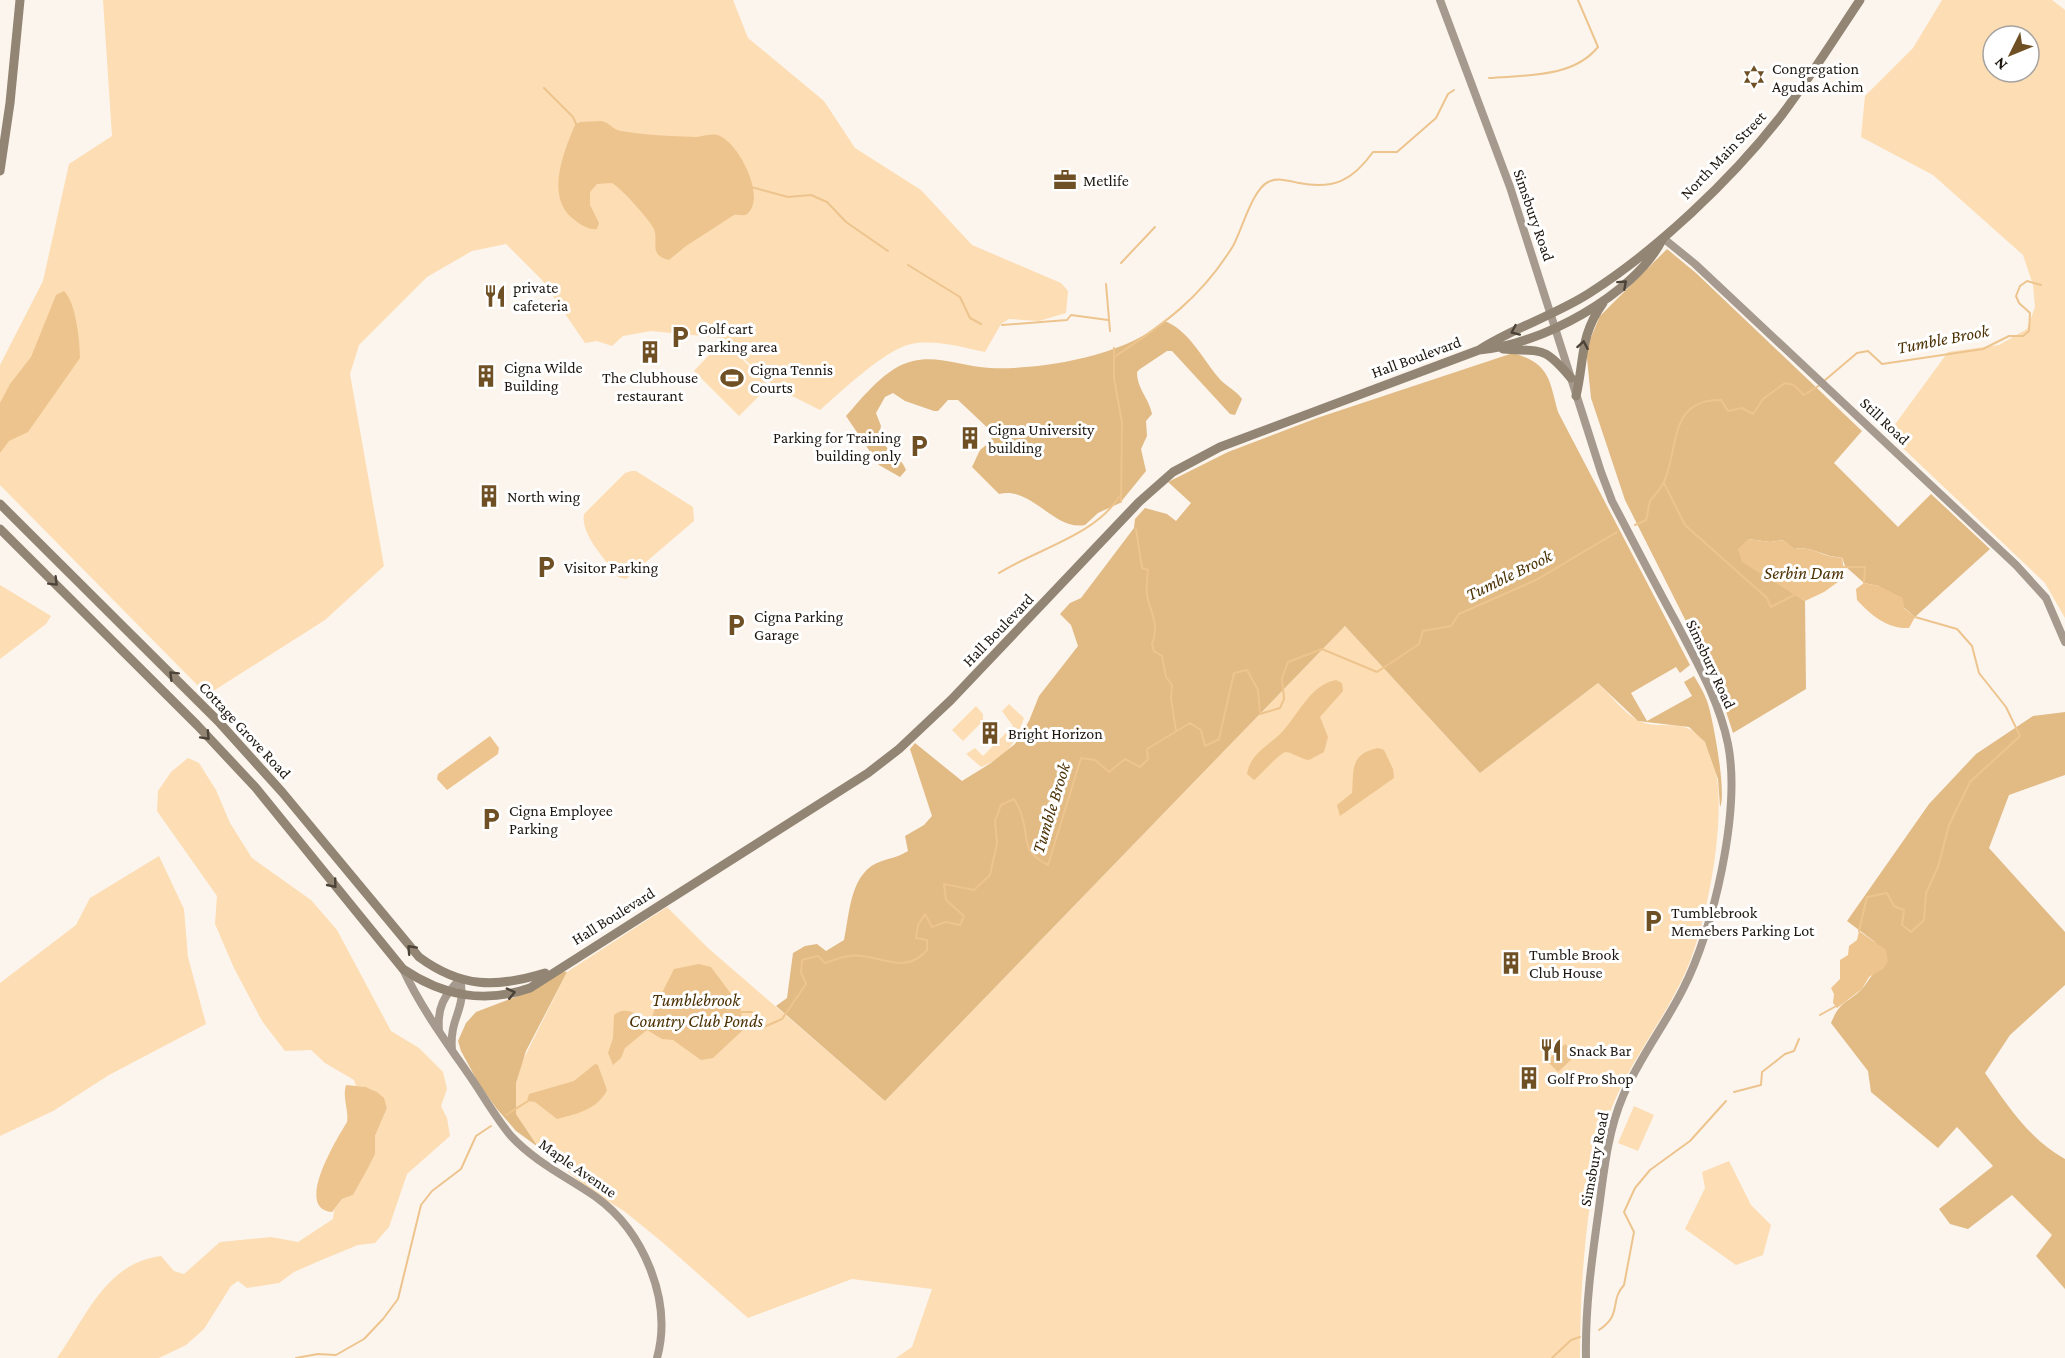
<svg xmlns="http://www.w3.org/2000/svg" width="2065" height="1358" font-family="'Crimson Pro',serif">
<style>
.green{fill:#fdddb3;fill-rule:evenodd}
.forest{fill:#e2ba84}
.water{fill:#edc48e}
.lines{fill:none;stroke-linecap:round;stroke-linejoin:round}
.stream{stroke:#edc48e;stroke-width:2}
.secondary{stroke:#a59a8d;stroke-width:8}
.primary{stroke:#928574;stroke-width:9}
.oneway{stroke:#4c4338}
.labels{text-anchor:middle;dominant-baseline:central;stroke-width:6;stroke-linejoin:round;paint-order:stroke}
.poi-label{font-size:16px;fill:#1d1710;stroke:#fff;text-anchor:start}
.street-label{font-size:16px;fill:#1d1710;stroke:#fff}
.water-label{font-size:18px;font-style:italic;fill:#4c3204;stroke:#fff}
</style>
<rect width="100%" height="100%" fill="#fcf5ed"/>
<!-- green -->
<path class="green" d="M103 0H733L748 38 824 101 855 148 921 190 972 245 1061 283 1068 291 1066 313 1039 321 1009 319 1001 324 985 352C961 347 936 339 911 344 884 350 842 391 820 410L774 387 722 338 651 331 623 336 612 346 597 341 585 343 542 280 506 244 472 251 427 277 359 345 350 374 384 566 325 620 207 695 0 485V365L43 281 69 164 112 136Z
M1942 0H2052L2065 10V618L2045 583 1888 434 1948 352 1999 345 2027 329 2035 307 2033 285 2023 255 1933 175 1861 137 1865 96 1913 48ZM1993 36H2029V72H1993Z
M723 340 769 386 739 416 694 371Z
M631 471H636L693 507 694 521 626 579 618 577C607 561 580 535 584 514L625 473Z
M0 585 51 616 46 624 0 659Z
M1345 626 1480 773 1598 683C1610 694 1623 712 1637 720 1659 732 1684 715 1704 741 1737 783 1707 925 1686 971 1662 1026 1619 1073 1604 1132 1586 1205 1580 1283 1580 1358H896L912 1347 932 1289 852 1279 748 1318 661 1241 624 1211 590 1190 538 1147 516 1114V1083L521 1064 567 972 667 907 708 948 885 1101Z
M1009 704 1024 718C1015 744 1007 757 981 767L966 754 975 748 983 756 1013 726 1002 711Z
M976 706 983 714V721L963 741 952 730Z
M188 758 199 763 216 790 230 823 252 858 311 900 337 930 391 1031 419 1048 443 1072 447 1089 441 1106 447 1118 450 1136 407 1174 389 1227 375 1243 358 1245 319 1261 294 1272 279 1283 247 1288 238 1281 231 1286 204 1329 186 1345 159 1358H57C86 1318 105 1263 161 1256L174 1271 184 1274 220 1242 271 1237 298 1242 333 1219 334 1210 342 1199 353 1195 373 1158 375 1136 387 1108C383 1092 371 1087 356 1086L354 1080 325 1063 311 1050 285 1051 262 1021 234 968 215 924 217 896 157 811 158 791 171 772Z
M159 856 184 909 188 957 206 1024 109 1075 53 1111 0 1136V983L76 925 90 898Z
M1634 1106 1654 1115 1638 1151 1618 1143Z
M1729 1161 1751 1205 1771 1225 1763 1255 1736 1265 1685 1229 1705 1188 1702 1172Z"/>
<!-- forest -->
<path class="forest" d="M1667 249 1696 273 1862 431 1834 463 1898 527 1931 494 1990 549 1915 617 1879 586 1864 583 1845 566 1842 557C1823 558 1815 546 1794 549L1783 540 1770 542 1748 539 1782 586 1805 601 1806 689 1733 733 1716 681 1625 500 1591 398 1586 349 1600 316Z
M1164 321C1187 328 1203 359 1218 377 1225 386 1236 390 1242 399L1235 415 1230 414 1172 351H1167L1140 369 1137 372C1137 389 1149 398 1152 414L1146 421 1147 436 1141 449 1146 471 1120 503 1098 513 1085 525C1053 531 1033 486 999 494L972 467 980 450 991 441 992 432 958 400H948L938 411H934L905 401 893 393 885 397 876 413 881 426 879 435C884 450 901 456 906 470L900 477 879 465 846 416C864 396 886 367 913 361 938 355 964 367 990 368 1041 370 1125 356 1164 321Z
M1513 353C1550 364 1549 379 1558 412L1690 665 1680 673 1676 667 1631 693 1647 721 1692 696 1684 682 1694 676C1699 684 1704 693 1707 701 1713 717 1727 795 1720 807L1718 779 1705 742 1689 727 1638 721 1598 683 1480 773 1345 626 885 1101 776 1006 787 998 793 953 805 946 817 944 826 951 844 940C850 912 850 871 882 861 893 857 896 858 908 851L905 836 924 825 932 816 910 749 915 743 962 781 991 763 1015 744 1029 721 1039 696 1078 646 1071 625 1060 614 1070 603 1081 598 1134 528 1135 519 1145 508 1167 514 1176 521 1191 503 1168 482 1228 452 1317 418Z
M2065 712V775L2009 795 1989 848 2065 932V985L2010 1035 1985 1073C2007 1105 2030 1140 2065 1159V1289L2036 1256 2052 1235 2012 1195 1968 1229 1950 1224 1939 1209 1993 1166 1957 1127 1938 1148 1871 1092 1868 1071 1831 1023C1841 999 1847 1004 1862 989 1868 982 1870 976 1877 971L1875 942 1847 921 1929 804 1976 754 2033 716Z
M561 971 567 972 526 1051 516 1083V1114L538 1147 516 1131 497 1109 479 1084 461 1051 458 1041 466 1023 476 1012 523 994Z"/>
<!-- water -->
<path class="water" d="M601 121C609 122 613 130 621 131 644 135 671 136 694 137 702 137 712 132 720 136 739 144 767 198 747 214 743 217 738 214 734 215L686 246 669 260C648 255 659 242 654 229 649 219 621 188 612 183L597 184 590 192V205L599 223 597 229C590 230 582 226 576 221 544 200 563 153 575 125L580 122Z
M64 291C76 302 80 342 80 358L28 432 9 441 0 453V403L10 384 31 357 56 295Z
M1748 539 1770 542 1783 540 1795 549C1815 546 1823 559 1842 557L1845 577 1824 592 1805 601 1742 562 1738 549Z
M1864 583 1879 586 1903 598 1904 608 1915 617 1909 628C1887 629 1871 615 1857 600L1856 589Z
M1336 680 1342 683 1343 691 1320 717 1328 737 1324 752 1309 760C1301 759 1293 753 1286 752 1280 752 1261 775 1254 780L1247 774C1250 755 1266 747 1279 735 1297 718 1309 685 1336 680Z
M490 736 499 748 498 754 447 790 437 779 438 774Z
M1378 748 1384 750 1393 769 1394 778 1340 816 1337 805 1352 793C1354 771 1349 754 1378 748Z
M1859 931 1886 950 1888 962 1883 969 1869 977 1862 989 1837 1008 1833 1003 1834 994 1831 988 1840 979V960L1848 955 1849 946 1857 940Z
M699 964 711 967 740 1006 744 1029 713 1058 701 1060 673 1040 662 1039 647 1030 625 1048 621 1058 613 1065 608 1053 613 1038 614 1015C627 1004 639 1018 652 1019 653 1009 669 979 674 969Z
M1565 1044 1576 1055 1558 1072 1547 1061Z
M595 1064 598 1065 607 1090C598 1109 577 1114 557 1119L535 1102 527 1101 529 1094 574 1081Z
M346 1085 366 1087 377 1092 384 1098 387 1108 375 1136V1154L368 1168 353 1195 342 1199 332 1212C293 1209 338 1137 347 1122 349 1109 342 1099 346 1085Z"/>
<g class="lines">
<!-- stream -->
<path class="stream" d="M1489 78C1526 75 1573 78 1598 47L1578 0
M544 88 573 117 577 126
M751 187 788 197 811 195 827 202 846 222 888 251
M1121 263 1155 227
M908 265 960 297 970 318 981 324
M1106 284 1110 331
M1002 325 1067 320 1071 315 1108 320
M1114 348V378L1122 423 1121 502
M1114 357C1164 324 1201 298 1233 246 1242 230 1252 190 1268 182 1278 177 1289 181 1299 183 1334 190 1353 180 1373 152H1397L1436 118 1448 94 1454 90
M1824 381 1857 353 1868 351 1882 364 1983 349 2009 336H2023L2029 331 2030 313 2019 303 2016 296 2020 286 2027 281 2041 285
M1664 483 1685 525 1767 598 1771 607 1796 594
M1635 525 1646 520C1648 514 1648 507 1650 501 1654 495 1661 489 1664 482 1679 449 1668 399 1721 400L1728 411 1742 408 1753 414 1763 399 1785 383 1794 385 1804 395 1820 385
M1136 529 1142 568 1148 570C1147 581 1145 593 1149 603 1154 619 1158 628 1152 645L1154 651 1162 656 1166 677 1172 685 1171 698 1176 731
M1843 567H1865L1864 583
M999 573C1037 549 1094 536 1119 497
M1859 931 1867 897 1887 893 1894 906 1904 910 1902 925 1911 932 1924 920 1926 893 1938 867 1949 825 1970 782 2020 736 2006 707 1979 673 1972 646 1957 629 1915 617
M739 1012H752L764 1027 782 1019 806 984 801 972 802 960 818 956 825 963C837 959 849 954 862 956 887 959 907 973 927 950V940L916 938 918 925 925 914 932 927 946 922 960 925 964 916 946 900 944 884 974 890 990 875 997 843 995 821 1001 805 1014 799C1017 804 1021 811 1022 817 1030 842 1020 850 1048 865L1081 758 1095 760 1109 772 1125 759 1140 767 1148 759 1147 749 1190 723 1201 730 1205 746 1219 739 1234 673 1247 670 1258 690 1260 714 1280 708 1284 699 1282 678 1288 662 1322 649 1377 672 1419 644 1423 631 1451 626 1459 614 1536 580 1617 532
M1820 1015 1838 1005
M1734 1092 1761 1085 1762 1072 1785 1054 1794 1051 1799 1039
M506 1115 528 1101
M1599 1330C1623 1314 1609 1301 1624 1285L1634 1232 1624 1212 1635 1188 1650 1170 1690 1141 1726 1101
M296 1358 318 1354 336 1355 364 1339 383 1319 398 1299 421 1205 432 1191 461 1169 476 1136 491 1126
M1552 1358 1571 1340 1580 1337"/>
<!-- secondary -->
<path class="secondary" d="M1440 0 1510 187 1601 472 1612 501C1633 541 1654 582 1676 622 1696 661 1719 700 1728 744 1741 810 1714 929 1683 989 1665 1025 1639 1058 1623 1096 1608 1131 1604 1170 1599 1208 1592 1258 1585 1307 1586 1358
M1663 238 1695 264 2016 565 2046 598 2065 642
M403 969C420 1006 444 1039 467 1072 482 1093 495 1117 511 1136 535 1162 567 1177 596 1197 643 1231 673 1300 657 1358
M439 1031C437 1007 444 996 460 979
M452 1050C449 1016 467 1011 460 979"/>
<!-- primary -->
<path class="primary" d="M0 171 10 103 20 0
M1503 349C1543 352 1543 345 1571 378
M1479 350C1539 346 1634 295 1662 240
M1576 396C1585 358 1579 337 1603 303
M0 504 218 721 282 792 419 957C461 988 496 988 545 973
M0 529 197 725 256 788 403 969C443 996 484 1004 530 988L868 773 899 749 951 700 1139 502 1173 472 1220 447 1479 350C1513 328 1553 316 1588 294 1656 251 1731 180 1781 116 1809 79 1834 39 1860 0"/>
</g>
<!-- one-way arrows -->
<defs><path id="oneway-chevron" d="M-2-3.5L2.5 0L-2 3.5" fill="none" stroke-width="1.6" stroke-linecap="round" stroke-linejoin="round" transform="scale(1.5)"/></defs>
<g class="oneway">
<use href="#oneway-chevron" transform="translate(1623 284) rotate(-42)"/>
<use href="#oneway-chevron" transform="translate(1515 331) rotate(156)"/>
<use href="#oneway-chevron" transform="translate(1583 345) rotate(-80)"/>
<use href="#oneway-chevron" transform="translate(54 582) rotate(45)"/>
<use href="#oneway-chevron" transform="translate(173 675) rotate(-135)"/>
<use href="#oneway-chevron" transform="translate(206 736) rotate(47)"/>
<use href="#oneway-chevron" transform="translate(333 884) rotate(51)"/>
<use href="#oneway-chevron" transform="translate(411 949) rotate(-133)"/>
<use href="#oneway-chevron" transform="translate(511 993) rotate(-13)"/>
</g>
<!-- icons -->
<defs>
<g id="synagogue-bare" transform="scale(1.8)"><path d="M0-6.5L5.6 3.2H-5.6ZM0 6.5L5.6-3.2H-5.6Z" fill="#6e5024" stroke="#fff" stroke-width="2.5" paint-order="stroke"/></g>
<g id="office-bare" transform="scale(1.8)"><path d="M-6-3h4V-5.5h4V-3h4V5H-6ZM-1-4.5V-3h2v-1.5ZM-6 0V1H6V0Z" fill="#6e5024" stroke="#fff" stroke-width="2.5" paint-order="stroke"/></g>
<g id="restaurant-bare" transform="scale(1.8)"><path d="M-5-6h1v4h1v-4h1v4h1v-4h1v5L-1.5 .5V6h-2V.5L-5-1ZM5-6V6H3V1.5H1.5Q1.5-4 5-6Z" fill="#6e5024" stroke="#fff" stroke-width="2.5" paint-order="stroke"/></g>
<g id="parking-bare" transform="scale(1.8)"><path d="M-3.5-5.5H1a3.5 3.5 0 0 1 0 7H-1V5.5H-3.5ZM-1-3.4V-.6H.8a1.4 1.4 0 0 0 0-2.8Z" fill="#6e5024" stroke="#fff" stroke-width="2.5" paint-order="stroke"/></g>
<g id="building-bare" transform="scale(1.8)"><path d="M-4-6H4V6H1V3H-1V6H-4ZM-2.5-4.3h1.7v1.8h-1.7ZM.8-4.3h1.7v1.8H.8ZM-2.5-1h1.7V.8h-1.7ZM.8-1h1.7V.8H.8Z" fill="#6e5024" stroke="#fff" stroke-width="2.5" paint-order="stroke"/></g>
<g id="stadium-bare" transform="scale(1.8)"><path d="M0-5a6.5 5 0 1 0 0 10a6.5 5 0 1 0 0-10ZM-3.5-1.8h7v3.6h-7Z" fill="#6e5024" stroke="#fff" stroke-width="2.5" paint-order="stroke"/></g>
</defs>
<g fill-rule="evenodd">
<use href="#synagogue-bare" x="1754" y="77"/>
<use href="#office-bare" x="1065" y="180"/>
<use href="#restaurant-bare" x="495" y="296"/>
<use href="#parking-bare" x="680" y="337"/>
<use href="#building-bare" x="650" y="352"/>
<use href="#building-bare" x="486" y="376"/>
<use href="#stadium-bare" x="732" y="378"/>
<use href="#building-bare" x="970" y="438"/>
<use href="#parking-bare" x="919" y="446"/>
<use href="#building-bare" x="489" y="496"/>
<use href="#parking-bare" x="546" y="567"/>
<use href="#parking-bare" x="736" y="625"/>
<use href="#building-bare" x="990" y="733"/>
<use href="#parking-bare" x="491" y="819"/>
<use href="#parking-bare" x="1653" y="921"/>
<use href="#building-bare" x="1511" y="963"/>
<use href="#restaurant-bare" x="1551" y="1050"/>
<use href="#building-bare" x="1529" y="1078"/>
</g>
<g class="labels">
<!-- poi labels -->
<g class="poi-label">
<text x="1772" y="68">Congregation<tspan x="1772" dy="18">Agudas Achim</tspan></text>
<text x="1083" y="180">Metlife</text>
<text x="513" y="287">private<tspan x="513" dy="18">cafeteria</tspan></text>
<text x="698" y="328">Golf cart<tspan x="698" dy="18">parking area</tspan></text>
<text x="504" y="367">Cigna Wilde<tspan x="504" dy="18">Building</tspan></text>
<text x="750" y="369">Cigna Tennis<tspan x="750" dy="18">Courts</tspan></text>
<text x="650" y="377" text-anchor="middle">The Clubhouse<tspan x="650" dy="18">restaurant</tspan></text>
<text x="988" y="429">Cigna University<tspan x="988" dy="18">building</tspan></text>
<text x="901" y="437" text-anchor="end">Parking for Training<tspan x="901" dy="18">building only</tspan></text>
<text x="507" y="496">North wing</text>
<text x="564" y="567">Visitor Parking</text>
<text x="754" y="616">Cigna Parking<tspan x="754" dy="18">Garage</tspan></text>
<text x="1008" y="733">Bright Horizon</text>
<text x="509" y="810">Cigna Employee<tspan x="509" dy="18">Parking</tspan></text>
<text x="1671" y="912">Tumblebrook<tspan x="1671" dy="18">Memebers Parking Lot</tspan></text>
<text x="1529" y="954">Tumble Brook<tspan x="1529" dy="18">Club House</tspan></text>
<text x="1569" y="1050">Snack Bar</text>
<text x="1547" y="1078">Golf Pro Shop</text>
</g>
<!-- street labels -->
<g class="street-label">
<text transform="translate(1723 155) rotate(-46)">North Main Street</text>
<text transform="translate(1534 215) rotate(71)">Simsbury Road</text>
<text transform="translate(1416 357) rotate(-20)">Hall Boulevard</text>
<text transform="translate(1885 421) rotate(43)">Still Road</text>
<text transform="translate(998 630) rotate(-46)">Hall Boulevard</text>
<text transform="translate(1711 664) rotate(65)">Simsbury Road</text>
<text transform="translate(245 730) rotate(47)">Cottage Grove Road</text>
<text transform="translate(613 916) rotate(-32)">Hall Boulevard</text>
<text transform="translate(1594 1159) rotate(-79)">Simsbury Road</text>
<text transform="translate(578 1168) rotate(35)">Maple Avenue</text>
</g>
<!-- water labels -->
<g class="water-label">
<text transform="translate(1943 339) rotate(-11)">Tumble Brook</text>
<text x="1804" y="573">Serbin Dam</text>
<text transform="translate(1509 575) rotate(-26)">Tumble Brook</text>
<text transform="translate(1051 808) rotate(-73)">Tumble Brook</text>
<text x="696" y="1000">Tumblebrook<tspan x="696" dy="21">Country Club Ponds</tspan></text>
</g>
</g>
<!-- north arrow -->
<g transform="translate(2011 54) rotate(227)"><circle r="28" fill="#ffffff" stroke="#a5a29f" stroke-width="1.5"/>
<path d="M0-4.5L10 22L0 15L-10 22Z" fill="#6e5024"/>
<text y="-9" font-size="16" font-weight="bold" text-anchor="middle" fill="#1d1710">N</text>
</g>
</svg>
